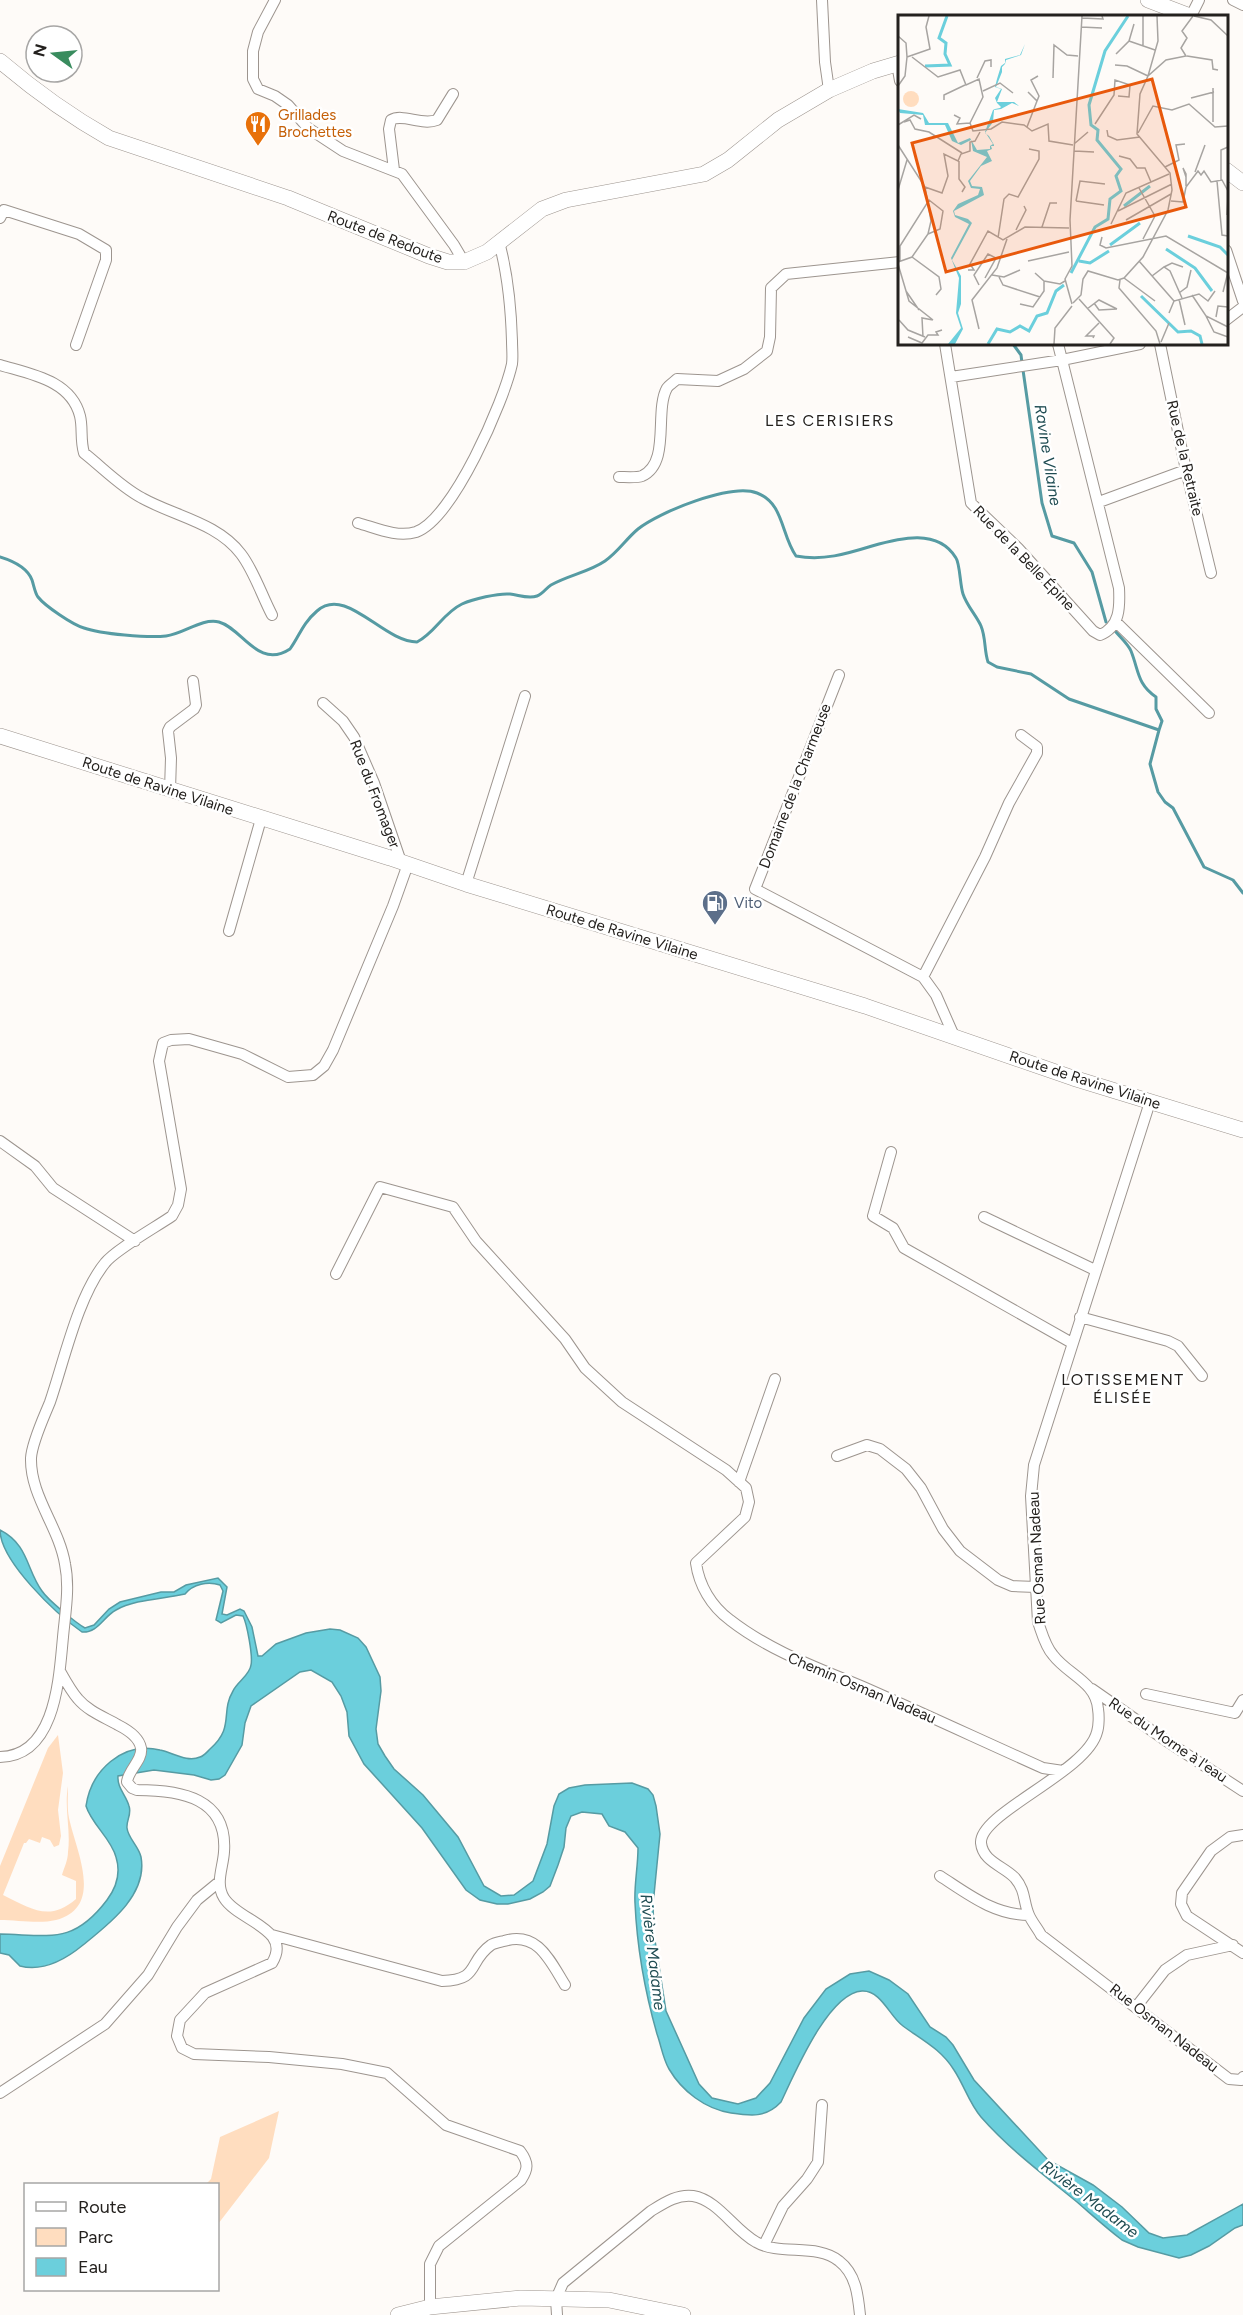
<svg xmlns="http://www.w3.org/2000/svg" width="1243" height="2315" font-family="Figtree,sans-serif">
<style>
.green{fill:#ffddbf}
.water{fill:#6bcfdc;stroke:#569ba3;stroke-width:1.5}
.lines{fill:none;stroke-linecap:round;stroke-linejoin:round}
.stream{stroke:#569ba3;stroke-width:3}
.street-casing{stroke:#9d958f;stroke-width:12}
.secondary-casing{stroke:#9d958f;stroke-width:16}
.street{stroke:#fff;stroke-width:10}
.secondary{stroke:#fff;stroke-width:15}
.labels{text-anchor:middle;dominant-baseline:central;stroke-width:5;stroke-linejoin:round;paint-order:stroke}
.food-label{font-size:15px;fill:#c56008;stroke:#fff;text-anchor:start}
.street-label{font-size:15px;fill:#24211e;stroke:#fff}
.service-label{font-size:15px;fill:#4e5e75;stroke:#fff;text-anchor:start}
.neighbourhood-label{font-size:16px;letter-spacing:1.5px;fill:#24211e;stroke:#fff}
.water-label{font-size:16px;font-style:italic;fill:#1f4c52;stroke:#fff}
.inset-river{fill:none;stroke:#6bcfdc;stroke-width:3}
.inset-road{fill:none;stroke:#a7a4a1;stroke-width:1.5}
.view{fill:#e8590c;fill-opacity:0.15;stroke:#e8590c;stroke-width:3}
.inset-edge{fill:none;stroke:#24211e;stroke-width:3}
</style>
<rect width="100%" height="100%" fill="#fefbf8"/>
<!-- green -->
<path class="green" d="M58 1735 63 1773 58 1810 61 1836 59 1845 54 1847 50 1840 42 1837 40 1843 29 1839 26 1843H24L3 1895C32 1909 49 1922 76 1899V1881L62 1875C64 1868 68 1860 68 1852 71 1829 64 1809 68 1786 68 1797 67 1808 69 1818 76 1851 105 1907 56 1920 40 1924 17 1920 0 1920V1866L48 1748Z
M279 2111 269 2158 218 2224V2184H206L211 2179 220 2137Z"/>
<!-- water -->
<path class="water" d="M0 1530C29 1545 26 1569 42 1591 48 1600 76 1623 85 1628L94 1625 109 1609 120 1602 161 1592H174L186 1585 218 1578 227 1587 222 1614 227 1615 240 1609 244 1611 252 1627 258 1656H262L276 1644 306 1633 330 1629 340 1630 358 1638 366 1647 380 1677 381 1691 376 1729 378 1744 385 1756 394 1769 423 1795 458 1837 484 1886 501 1896 514 1895 533 1881 547 1844 554 1806 559 1794 569 1788 585 1785 632 1783 648 1789 653 1795 656 1806 660 1834 653 1905 654 1934 666 2011 699 2084 712 2098 738 2104 756 2098 770 2083 804 2018 826 1989 850 1974 869 1971 889 1980 908 1994 930 2027 946 2037 953 2045 974 2080 1048 2160 1093 2185 1122 2207 1149 2233 1163 2238 1187 2235 1243 2204V2225L1235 2228 1209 2246 1191 2255 1179 2258 1138 2247 1122 2240C1106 2228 1092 2215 1077 2202 1044 2175 1009 2149 981 2117 969 2103 964 2085 954 2070 941 2049 922 2040 903 2026 890 2017 881 1990 862 1991 828 1993 794 2075 781 2102 766 2118 751 2116 731 2113 705 2109 682 2091 669 2069 663 2059 661 2045 657 2034 645 1992 637 1948 635 1903 634 1885 638 1867 638 1848L625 1832 609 1826 602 1814 582 1812 571 1816 566 1828 564 1847 558 1865 550 1886 543 1892 530 1899 508 1904H497L480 1900 466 1890 422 1828 364 1764 349 1736 347 1712 341 1696 332 1682 311 1670 300 1672 251 1706 245 1723 242 1745 225 1775 219 1779 211 1780 194 1775 154 1770 118 1776C117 1788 126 1795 129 1806 132 1814 126 1821 127 1828 128 1838 139 1847 141 1857 148 1895 109 1924 83 1945 66 1959 43 1972 20 1966L9 1955 0 1953V1934C50 1935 73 1945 107 1900 116 1888 121 1873 116 1857 111 1838 92 1825 86 1806 91 1771 122 1741 160 1750 172 1752 187 1763 200 1757 204 1756 207 1752 210 1749 235 1727 220 1713 233 1691 237 1682 250 1675 251 1665 253 1656 247 1624 243 1616L236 1615 221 1623 216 1620 223 1591 220 1585C208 1581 193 1584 185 1594 164 1599 135 1599 116 1610 103 1617 98 1633 82 1632 56 1614 0 1561 0 1530Z"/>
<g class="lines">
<!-- stream -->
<path class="stream" d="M1013 344 1021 355 1022 363
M1023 370 1042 503 1052 536 1074 543 1092 572 1106 622
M0 557C13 561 27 567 32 580 34 586 35 593 38 597 45 606 73 625 84 628 101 634 148 638 166 636 184 634 201 618 219 622 242 628 258 670 290 649 300 635 302 624 317 611 346 585 383 642 417 642 435 633 443 613 462 604 473 599 498 593 510 594 519 595 528 599 537 596 543 594 546 588 551 585 569 575 589 572 605 561 618 552 626 539 638 529 659 512 731 483 757 493 784 503 781 535 796 556 823 561 846 554 872 546 900 538 938 528 956 558 960 564 960 585 963 594 967 606 976 615 981 626 986 638 984 650 988 662L997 667 1031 674 1069 699 1159 730 1150 764 1158 792 1165 802 1173 808 1204 867 1233 880 1243 893
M1116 632C1121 638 1128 644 1131 651 1139 671 1137 684 1156 697V709L1162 721 1159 730"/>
<!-- street casing -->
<g class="street-casing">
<path id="street" d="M275 0 258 32 253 51V79L258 89 275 96 288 105 308 128 343 151 402 174 454 245 464 262
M822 0 825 62 829 90
M1233 0 1243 5
M1191 16 1199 0
M897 64 900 81
M394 170 389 129 391 120C403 113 421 126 437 120L453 94
M0 218 4 210 79 234 106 250V260L76 345
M1226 250 1243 301
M1226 320 1243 307
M945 344 971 503 1018 548 1093 631 1100 635C1120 627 1120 607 1119 588L1058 344
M1160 344 1186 470 1211 573
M0 365C30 374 71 380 80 416 83 428 80 440 84 453 103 468 121 487 142 498 174 516 218 523 241 554 254 571 262 596 272 615
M951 377 1062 360 1140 344
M619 477C625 477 637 478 642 476 671 463 654 411 667 388 669 385 674 382 677 379L718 381 744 369 767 351 770 337 771 288 786 274 900 262
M1099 502 1186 470
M358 523C376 528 397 538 416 532 453 519 504 401 512 364 513 357 512 349 512 341 511 307 508 275 499 242
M1116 622 1209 713
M839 675 755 889 923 977 936 995 954 1036
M323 703 343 721 354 737 374 783 399 856 398 861
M170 790 171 758 168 731 170 727 194 709 196 705 193 681
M466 884 525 696
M229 931 261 819
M923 977 985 857 1009 803 1037 753V747L1021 735
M1150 1102 1034 1465 1031 1496 1038 1622C1042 1633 1045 1646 1053 1655 1068 1675 1096 1682 1098 1709 1099 1715 1099 1726 1097 1732 1087 1772 979 1813 981 1843 983 1862 1004 1866 1015 1878 1026 1891 1023 1901 1029 1915 1032 1922 1038 1929 1041 1935L1229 2079 1241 2080 1243 2077
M0 1141 35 1166 53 1188 135 1241
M891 1152 873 1216 893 1228 904 1248 1072 1343
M984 1217 1095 1270
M336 1274 380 1187 453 1207 476 1241 565 1339 585 1368 622 1402 726 1470 746 1488 749 1502 745 1517 696 1563C699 1585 711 1606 730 1620 771 1652 821 1669 868 1689 927 1715 985 1742 1043 1768L1063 1771
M1080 1317 1168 1341 1178 1346 1202 1376
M837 1456 867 1445 880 1449 906 1469 921 1488 943 1529 960 1551 998 1580 1012 1586 1036 1587
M739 1482 775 1379
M60 1671C65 1680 71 1691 78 1699 88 1711 104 1717 118 1725 126 1729 139 1737 141 1748 143 1760 128 1770 127 1782L132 1788 137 1790C181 1790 228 1798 224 1852 223 1868 215 1883 224 1898 238 1921 293 1929 272 1963L205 1993 180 2020 177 2036 182 2048 194 2054 269 2057 342 2064 387 2073 446 2125 520 2151C529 2163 528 2169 521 2180L439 2246 430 2264V2307
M1092 1689 1168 1742 1243 1791
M1146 1694 1235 1713 1243 1700
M0 1757C56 1756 59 1678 63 1637 65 1614 70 1588 65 1564 59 1527 30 1496 31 1458 32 1442 44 1417 50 1402 64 1361 78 1296 105 1263 115 1250 156 1227 172 1216L178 1205 181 1189 159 1061 163 1043 171 1040 189 1039 242 1054 288 1077 313 1075 324 1066 333 1050 393 906 408 864
M1243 1835 1230 1837 1211 1851 1182 1893 1181 1904 1187 1916 1243 1953
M940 1876C968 1894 994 1915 1029 1915
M272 1935 442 1981C481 1980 467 1962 491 1945 494 1943 500 1942 504 1941 538 1931 550 1961 565 1985
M1136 2007 1165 1970 1187 1955 1233 1945
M0 2093 105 2024 148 1975 177 1927 197 1900 219 1882
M764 2245 783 2206 807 2179 818 2162 822 2105
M557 2315 556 2299 563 2283 651 2211C664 2203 677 2194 693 2196 718 2200 734 2230 756 2242 780 2256 817 2243 839 2261 856 2274 858 2295 860 2315"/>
</g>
<!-- secondary casing -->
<g class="secondary-casing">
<path id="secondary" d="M1148 0 1190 16
M0 61C34 90 70 116 109 138L288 198 429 256 448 262H464L487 252 542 209 566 200 704 174 728 160 778 120 829 90 873 71 900 63
M1226 170 1243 183
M0 736 390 858 466 884 865 1006 1073 1078 1243 1130
M398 2315 430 2307 521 2298 609 2300 683 2315"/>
</g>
<!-- street -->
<use href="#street" class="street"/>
<!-- secondary -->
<use href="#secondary" class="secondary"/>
</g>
<!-- icons -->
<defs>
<g id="restaurant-pin" transform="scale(1.35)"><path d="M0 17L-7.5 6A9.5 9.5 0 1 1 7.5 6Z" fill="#e8710a" stroke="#fff"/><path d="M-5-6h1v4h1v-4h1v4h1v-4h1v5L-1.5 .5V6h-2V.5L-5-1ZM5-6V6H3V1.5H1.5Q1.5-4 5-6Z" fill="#fff"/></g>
<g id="fuel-pin" transform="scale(1.35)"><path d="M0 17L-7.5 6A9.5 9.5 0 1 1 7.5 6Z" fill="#5c6f8a" stroke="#fff"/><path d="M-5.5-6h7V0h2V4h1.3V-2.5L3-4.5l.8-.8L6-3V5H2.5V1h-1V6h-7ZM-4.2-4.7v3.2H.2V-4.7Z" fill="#fff"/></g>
</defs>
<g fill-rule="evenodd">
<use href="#restaurant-pin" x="258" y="124"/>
<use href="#fuel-pin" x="715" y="903"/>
</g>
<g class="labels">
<!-- food labels -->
<g class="food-label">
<text x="278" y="115">Grillades<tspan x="278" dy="17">Brochettes</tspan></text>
</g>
<!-- street labels -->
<g class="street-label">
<text transform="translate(385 237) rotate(21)">Route de Redoute</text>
<text transform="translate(1185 458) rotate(77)">Rue de la Retraite</text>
<text transform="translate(1024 558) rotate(46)">Rue de la Belle Épine</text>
<text transform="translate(158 786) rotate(18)">Route de Ravine Vilaine</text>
<text transform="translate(795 786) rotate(-69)">Domaine de la Charmeuse</text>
<text transform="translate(375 794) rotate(69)">Rue du Fromager</text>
<text transform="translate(622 932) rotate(17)">Route de Ravine Vilaine</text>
<text transform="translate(1085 1080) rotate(18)">Route de Ravine Vilaine</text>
<text transform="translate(1037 1558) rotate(-93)">Rue Osman Nadeau</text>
<text transform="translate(862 1688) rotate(23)">Chemin Osman Nadeau</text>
<text transform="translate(1168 1740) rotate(34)">Rue du Morne à l'eau</text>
<text transform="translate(1164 2028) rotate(38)">Rue Osman Nadeau</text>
</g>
<!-- service labels -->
<g class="service-label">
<text x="734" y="903">Vito</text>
</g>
<!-- neighbourhood labels -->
<g class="neighbourhood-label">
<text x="830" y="420">LES CERISIERS</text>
<text x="1123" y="1379">LOTISSEMENT<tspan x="1123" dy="18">ÉLISÉE</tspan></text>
</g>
<!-- water labels -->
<g class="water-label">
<text transform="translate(1048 455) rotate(81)">Ravine Vilaine</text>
<text transform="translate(653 1952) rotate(83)">Rivière Madame</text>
<text transform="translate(1090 2199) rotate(37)">Rivière Madame</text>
</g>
</g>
<!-- overview -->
<g transform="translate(898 15)">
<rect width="330" height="330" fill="#fefbf8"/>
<path d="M5 84a8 8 0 1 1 16 0a8 8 0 1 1-16 0Z" fill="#ffddbf"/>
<path d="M127 29 123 40 108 45 107 49 104 52V57L98 72 104 74 99 87H116L121 91 114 88 103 94 96 95 95 107 87 118 91 121 96 130V131H93L94 134 89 136 94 146 83 151 72 166 74 171 84 172 86 180 56 196 57 200 70 204 74 208 54 245 63 261V289L60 298 65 314 57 329H50L63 313 58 298 61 263 53 243 71 209 57 202 55 196 60 189 80 180 82 174 73 173 70 166 89 142 75 136 73 125 63 130 54 126 47 110H27L25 100 2 98 0 94 25 98 31 108H50L60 128 72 123 79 135 92 134V131L95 129 87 117 95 95 97 94 102 93 103 92 99 88 97 83 103 74 97 72 99 64 103 51 107 48V44L122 40Z" fill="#6bcfdc"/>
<path class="inset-river" d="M27 51 52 50 47 39 48 28 41 23 49 1M226 191 252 171M290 221 322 232 330 240M212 230 242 208M268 234 297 253 314 276M181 246 192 248 211 236M173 258 197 212 210 204 212 184 223 176 218 161 223 154 199 125 200 115 193 110 191 90 207 36 230 1M243 281 280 317 293 316 302 321 304 329M90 329 99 314 112 317 122 311 131 316 139 301 149 298 158 276 166 270"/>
<path class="inset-road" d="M296 1 313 5 330 21M184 3 205 4 204 1M183 12 204 13M0 21 8 28 9 42M231 26 257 35M245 31V1M218 39 231 26 236 9M289 41 314 45 315 54 320 55M9 42 32 34 28 12 31 1M14 42 40 62 62 55 68 70 81 64 85 82 72 108 75 116 93 114 104 107 126 110 134 116 150 109 151 126 175 130M217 50 229 51 250 61M250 61 260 26 259 1M79 63 87 46 93 45V52M155 63 156 30 169 40 180 41M0 71 7 61 9 42M85 76 102 68 115 78M293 83 316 77M46 85V80L67 70M139 86 141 81 133 65 140 61M56 100 62 103 59 109 72 108M6 107 12 105 17 114 31 117 64 138M315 107V73M197 109 216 80 217 65 232 70 231 82 220 81M0 110 16 100 23 104M129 112 139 86 130 77M209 115 210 121 219 125 242 122M240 118 255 91 274 95 291 89 317 112 330 111M176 129 190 117M0 130 27 172 33 206 30 219 14 242 0 247M176 136 196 137M221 141 232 144 239 153H247L253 167M61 146V164L67 172 64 177M267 152 281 145 278 130 287 129M297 157 307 130M323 165V135L330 132M319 166 324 220 330 221M288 171V159L285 153 288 162M27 172 44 178 50 161 46 139 60 146 63 139 72 136V127L77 126 82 117M241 173 257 201M0 175 9 145M178 186 182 166 207 169M178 186 206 190M273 186 285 187 288 172 300 156 303 160 306 156 313 167 324 165 330 176M220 196 274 169M329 200 330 182M228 205 273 179M213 209 228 178 271 159M144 212 152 188H159M118 215 128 195 126 191M204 222 202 230 208 233 268 221 330 258M100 223 106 184 111 179 120 182 141 144V136L131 134M245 224 257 201M14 242 41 262 43 274 38 280M2 246V231L31 185 45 196 42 214 30 219M130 246 171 237M241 246 276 286M0 249 11 286 35 305M266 252 274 248 285 252M70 255H76L72 249 90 216 105 225 127 212 171 213M137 258 146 266 162 269 167 266M94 260 106 262 122 255M254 261 266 252 272 256 284 283M101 262 105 270 142 282M226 263 257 286M222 265 221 273 258 316 262 329M81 270 76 260 90 239 98 243 87 263M8 276 21 295M325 277 330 257M281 278 289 272 293 255M294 280 308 301 330 312M181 284 216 323 212 329M281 284 287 310M175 288 183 280 185 264 190 256 220 265 226 263 245 242 270 195 274 175 272 158 239 119 242 79 250 61 268 45 288 41 283 33 289 23 284 16 295 1M196 288 201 295 219 294M122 289 135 292 146 276V266M174 289 167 264 174 251 172 205 184 1M189 294 201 285 219 294M271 298 276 286 301 279 310 286 317 276M308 301 316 317 330 322M318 302 320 291 330 292M1 305 10 315 27 322M81 314 74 285 99 253 109 224M10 322 24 328 30 320H40L38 317 44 315M25 322 24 303 35 305M195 323 196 321H188L201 308M263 327 271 308M156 329 157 313 174 291"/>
<path class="view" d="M254 64 288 192 48 257 14 128Z"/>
<rect width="330" height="330" class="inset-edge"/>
</g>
<!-- legend -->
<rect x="24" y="2183" width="195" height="108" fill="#ffffff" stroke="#a7a6a5" stroke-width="1.5"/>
<rect x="36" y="2202" width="30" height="9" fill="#ffffff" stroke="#a7a6a5" stroke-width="1.5"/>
<text x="78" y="2213" font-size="18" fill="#24211e">Route</text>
<rect x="36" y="2228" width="30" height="18" fill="#ffddbf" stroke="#a7a6a5" stroke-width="1.5"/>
<text x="78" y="2243" font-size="18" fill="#24211e">Parc</text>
<rect x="36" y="2258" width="30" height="18" fill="#6bcfdc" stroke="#a7a6a5" stroke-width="1.5"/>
<text x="78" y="2273" font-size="18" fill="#24211e">Eau</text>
<!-- north arrow -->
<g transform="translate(54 54) rotate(285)"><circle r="28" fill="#ffffff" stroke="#a7a6a5" stroke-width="1.5"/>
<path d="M0-4.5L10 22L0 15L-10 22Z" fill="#398c5e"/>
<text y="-9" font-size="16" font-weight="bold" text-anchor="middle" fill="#24211e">N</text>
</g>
</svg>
